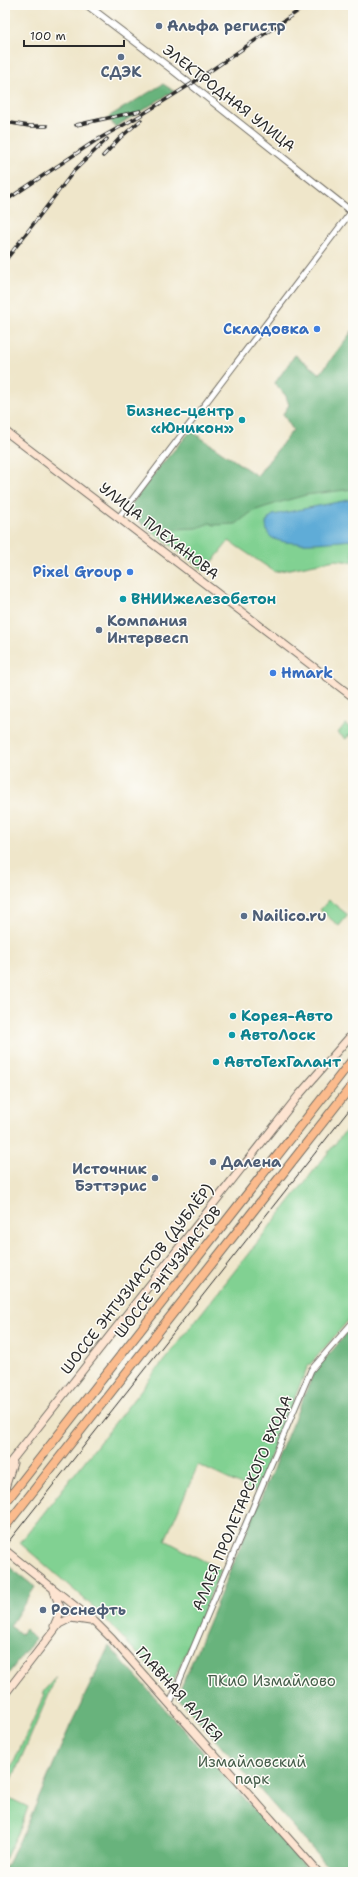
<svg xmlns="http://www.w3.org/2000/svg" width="358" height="1877" font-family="'Shantell Sans',sans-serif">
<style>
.green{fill:#81d192;stroke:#567e5e}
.forest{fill:#68b37c;stroke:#4a6f54}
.water{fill:#5eacd7;stroke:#446c81}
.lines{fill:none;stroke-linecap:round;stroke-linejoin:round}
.minor-casing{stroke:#706c63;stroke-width:7}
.tertiary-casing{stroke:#706c63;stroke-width:8}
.secondary-casing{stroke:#706c63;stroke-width:9}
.primary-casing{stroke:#706c63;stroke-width:10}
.minor{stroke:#fff;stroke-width:5}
.tertiary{stroke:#fff;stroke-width:6}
.secondary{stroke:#fde4d1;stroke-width:7}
.primary{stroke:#fbbb8d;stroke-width:8}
.tram{stroke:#2b2b2b;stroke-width:1}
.rail-casing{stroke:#2b2b2b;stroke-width:3.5}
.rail{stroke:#fdfcf7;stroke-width:2;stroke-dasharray:6;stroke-linecap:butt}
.service-dot{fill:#5c6f8a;stroke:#fdfcf7;stroke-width:1.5}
.shop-dot{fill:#3f7fe0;stroke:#fdfcf7;stroke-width:1.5}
.culture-dot{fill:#0f9aa8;stroke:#fdfcf7;stroke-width:1.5}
.labels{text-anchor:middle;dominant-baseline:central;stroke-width:3;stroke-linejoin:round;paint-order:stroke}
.service-label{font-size:15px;font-weight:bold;fill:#4e5e75;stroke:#fdfcf7;text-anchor:start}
.street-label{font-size:15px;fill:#2b2b2b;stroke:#fdfcf7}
.shop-label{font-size:15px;font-weight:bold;fill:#366cbe;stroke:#fdfcf7;text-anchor:end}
.culture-label{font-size:15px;font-weight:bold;fill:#0d838f;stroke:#fdfcf7;text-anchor:start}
.park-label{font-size:15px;fill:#455d4a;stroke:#fdfcf7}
</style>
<rect width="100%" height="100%" fill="#fdfcf7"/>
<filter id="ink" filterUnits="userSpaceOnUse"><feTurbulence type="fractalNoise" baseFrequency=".025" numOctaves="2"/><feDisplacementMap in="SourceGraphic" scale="8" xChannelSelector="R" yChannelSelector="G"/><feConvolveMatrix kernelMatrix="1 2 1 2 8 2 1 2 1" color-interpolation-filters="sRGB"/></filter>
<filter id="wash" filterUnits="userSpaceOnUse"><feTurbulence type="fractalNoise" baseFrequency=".012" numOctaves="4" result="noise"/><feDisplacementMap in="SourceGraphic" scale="16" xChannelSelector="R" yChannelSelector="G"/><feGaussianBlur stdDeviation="0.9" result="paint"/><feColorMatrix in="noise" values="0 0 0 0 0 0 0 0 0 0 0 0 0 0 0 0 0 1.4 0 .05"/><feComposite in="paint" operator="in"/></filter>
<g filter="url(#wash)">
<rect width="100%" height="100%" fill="#efe6ca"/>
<!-- green -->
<path class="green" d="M353 330V562L335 560 275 572 229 541 205 571 147 528 127 510 191 431 257 476 293 430 283 414 289 405 286 396 275 383 295 355 320 374Z
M345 724 353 730V738L349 735 346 739 338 733Z
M329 900 348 915 339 926 320 910Z
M353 1121V1315L307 1368 256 1492 198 1465 165 1540 221 1570 170 1689 98 1611 20 1543Z
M56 1677 10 1784 8 1783V1775L45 1694 42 1693Z
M5 1796 28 1807 21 1827 5 1859Z"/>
<!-- forest -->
<path class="forest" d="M163 84 174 91 115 127 108 117Z
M353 330V489L306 495 281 502 253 511 236 524 214 525 210 523 197 528 175 529 147 528 127 510 160 466 191 431 257 476 293 430 283 414 289 405 286 396 275 383 295 355 320 374Z
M353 1326V1872H333L177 1697 314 1372Z
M7 1565 35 1587 10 1626 21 1634 25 1629 35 1639 5 1678V1567Z
M109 1646 310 1872H5V1868L25 1830 70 1726Z"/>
<!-- water -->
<path class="water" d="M353 499V540C336 541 280 549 269 535 267 532 266 527 266 523L269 518 273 515Z"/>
</g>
<g filter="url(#ink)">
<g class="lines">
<!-- minor casing -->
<g class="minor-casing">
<path id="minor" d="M119 517 351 212
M170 1703 311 1370 353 1322"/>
</g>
<!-- tertiary casing -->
<g class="tertiary-casing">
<path id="tertiary" d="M87 5 170 68 353 213"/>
</g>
<!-- secondary casing -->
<g class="secondary-casing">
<path id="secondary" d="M5 431 353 697
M5 1469 299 1095 353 1033
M5 1488 13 1463
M5 1550 95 1622 112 1639 318 1872
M54 1591 61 1610 54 1626
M5 1694 59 1624 71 1618 90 1621"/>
</g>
<!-- primary casing -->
<g class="primary-casing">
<path id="primary" d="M5 1503 353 1059
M5 1527 353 1084"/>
</g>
<!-- minor -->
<use href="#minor" class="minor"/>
<!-- tertiary -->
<use href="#tertiary" class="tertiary"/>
<!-- secondary -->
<use href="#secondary" class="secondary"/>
<!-- primary -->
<use href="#primary" class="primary"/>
<!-- tram -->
<path class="tram" d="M5 1546 353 1105"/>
<!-- rail casing -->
<g class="rail-casing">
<path id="rail" d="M5 122 29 126H47
M76 125 140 111
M103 156 120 138 141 120
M5 201 95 141 143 114 191 84 307 5
M5 261 74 171 107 139"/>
</g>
<!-- rail -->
<use href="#rail" class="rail"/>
</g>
</g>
<!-- markers -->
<g class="service-dot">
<circle cx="159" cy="26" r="4"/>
<circle cx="121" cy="57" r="4"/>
<circle cx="99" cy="630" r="4"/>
<circle cx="244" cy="916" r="4"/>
<circle cx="213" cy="1162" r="4"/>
<circle cx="155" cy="1178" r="4"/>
<circle cx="43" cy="1610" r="4"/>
</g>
<g class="shop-dot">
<circle cx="317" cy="329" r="4"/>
<circle cx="130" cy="572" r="4"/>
<circle cx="273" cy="673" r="4"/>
</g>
<g class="culture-dot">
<circle cx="242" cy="420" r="4"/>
<circle cx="123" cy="599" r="4"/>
<circle cx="233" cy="1016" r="4"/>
<circle cx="232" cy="1035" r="4"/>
<circle cx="216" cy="1062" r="4"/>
</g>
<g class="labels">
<!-- service labels -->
<g class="service-label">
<text x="167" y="26">Альфа регистр</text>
<text x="121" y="72" text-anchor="middle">СДЭК</text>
<text x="107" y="621">Компания<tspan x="107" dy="17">Интервесп</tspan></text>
<text x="252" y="916">Nailico.ru</text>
<text x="221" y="1162">Далена</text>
<text x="147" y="1169" text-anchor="end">Источник<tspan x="147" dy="17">Бэттэрис</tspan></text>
<text x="51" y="1610">Роснефть</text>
</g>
<!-- street labels -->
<g class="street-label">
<text transform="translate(229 98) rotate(38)">ЭЛЕКТРОДНАЯ УЛИЦА</text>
<text transform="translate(159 531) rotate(38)">УЛИЦА ПЛЕХАНОВА</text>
<text transform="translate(168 1272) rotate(-52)">ШОССЕ ЭНТУЗИАСТОВ</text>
<text transform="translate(137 1279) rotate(-52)">ШОССЕ ЭНТУЗИАСТОВ (ДУБЛЁР)</text>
<text transform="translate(242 1503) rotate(-67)">АЛЛЕЯ ПРОЛЕТАРСКОГО ВХОДА</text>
<text transform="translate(179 1694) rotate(48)">ГЛАВНАЯ АЛЛЕЯ</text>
</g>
<!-- shop labels -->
<g class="shop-label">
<text x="309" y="329">Складовка</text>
<text x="122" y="572">Pixel Group</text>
<text x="281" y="673" text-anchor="start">Hmark</text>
</g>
<!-- culture labels -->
<g class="culture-label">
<text x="234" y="411" text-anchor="end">Бизнес-центр<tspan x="234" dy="17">«Юникон»</tspan></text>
<text x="131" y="599">ВНИИжелезобетон</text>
<text x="241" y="1016">Корея-Авто</text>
<text x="240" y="1035">АвтоЛоск</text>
<text x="224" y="1062">АвтоТехГалант</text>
</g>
<!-- park labels -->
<g class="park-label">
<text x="272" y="1681">ПКиО Измайлово</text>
<text x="252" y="1762">Измайловский<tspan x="252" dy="17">парк</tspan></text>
</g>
</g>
<!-- margin -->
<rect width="358" height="1877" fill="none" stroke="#fdfcf7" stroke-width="20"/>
<!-- scale -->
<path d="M24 40v6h100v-6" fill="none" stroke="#2b2b2b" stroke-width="2"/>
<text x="30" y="40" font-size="12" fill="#2b2b2b" stroke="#fdfcf7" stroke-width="3" paint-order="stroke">100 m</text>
</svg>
